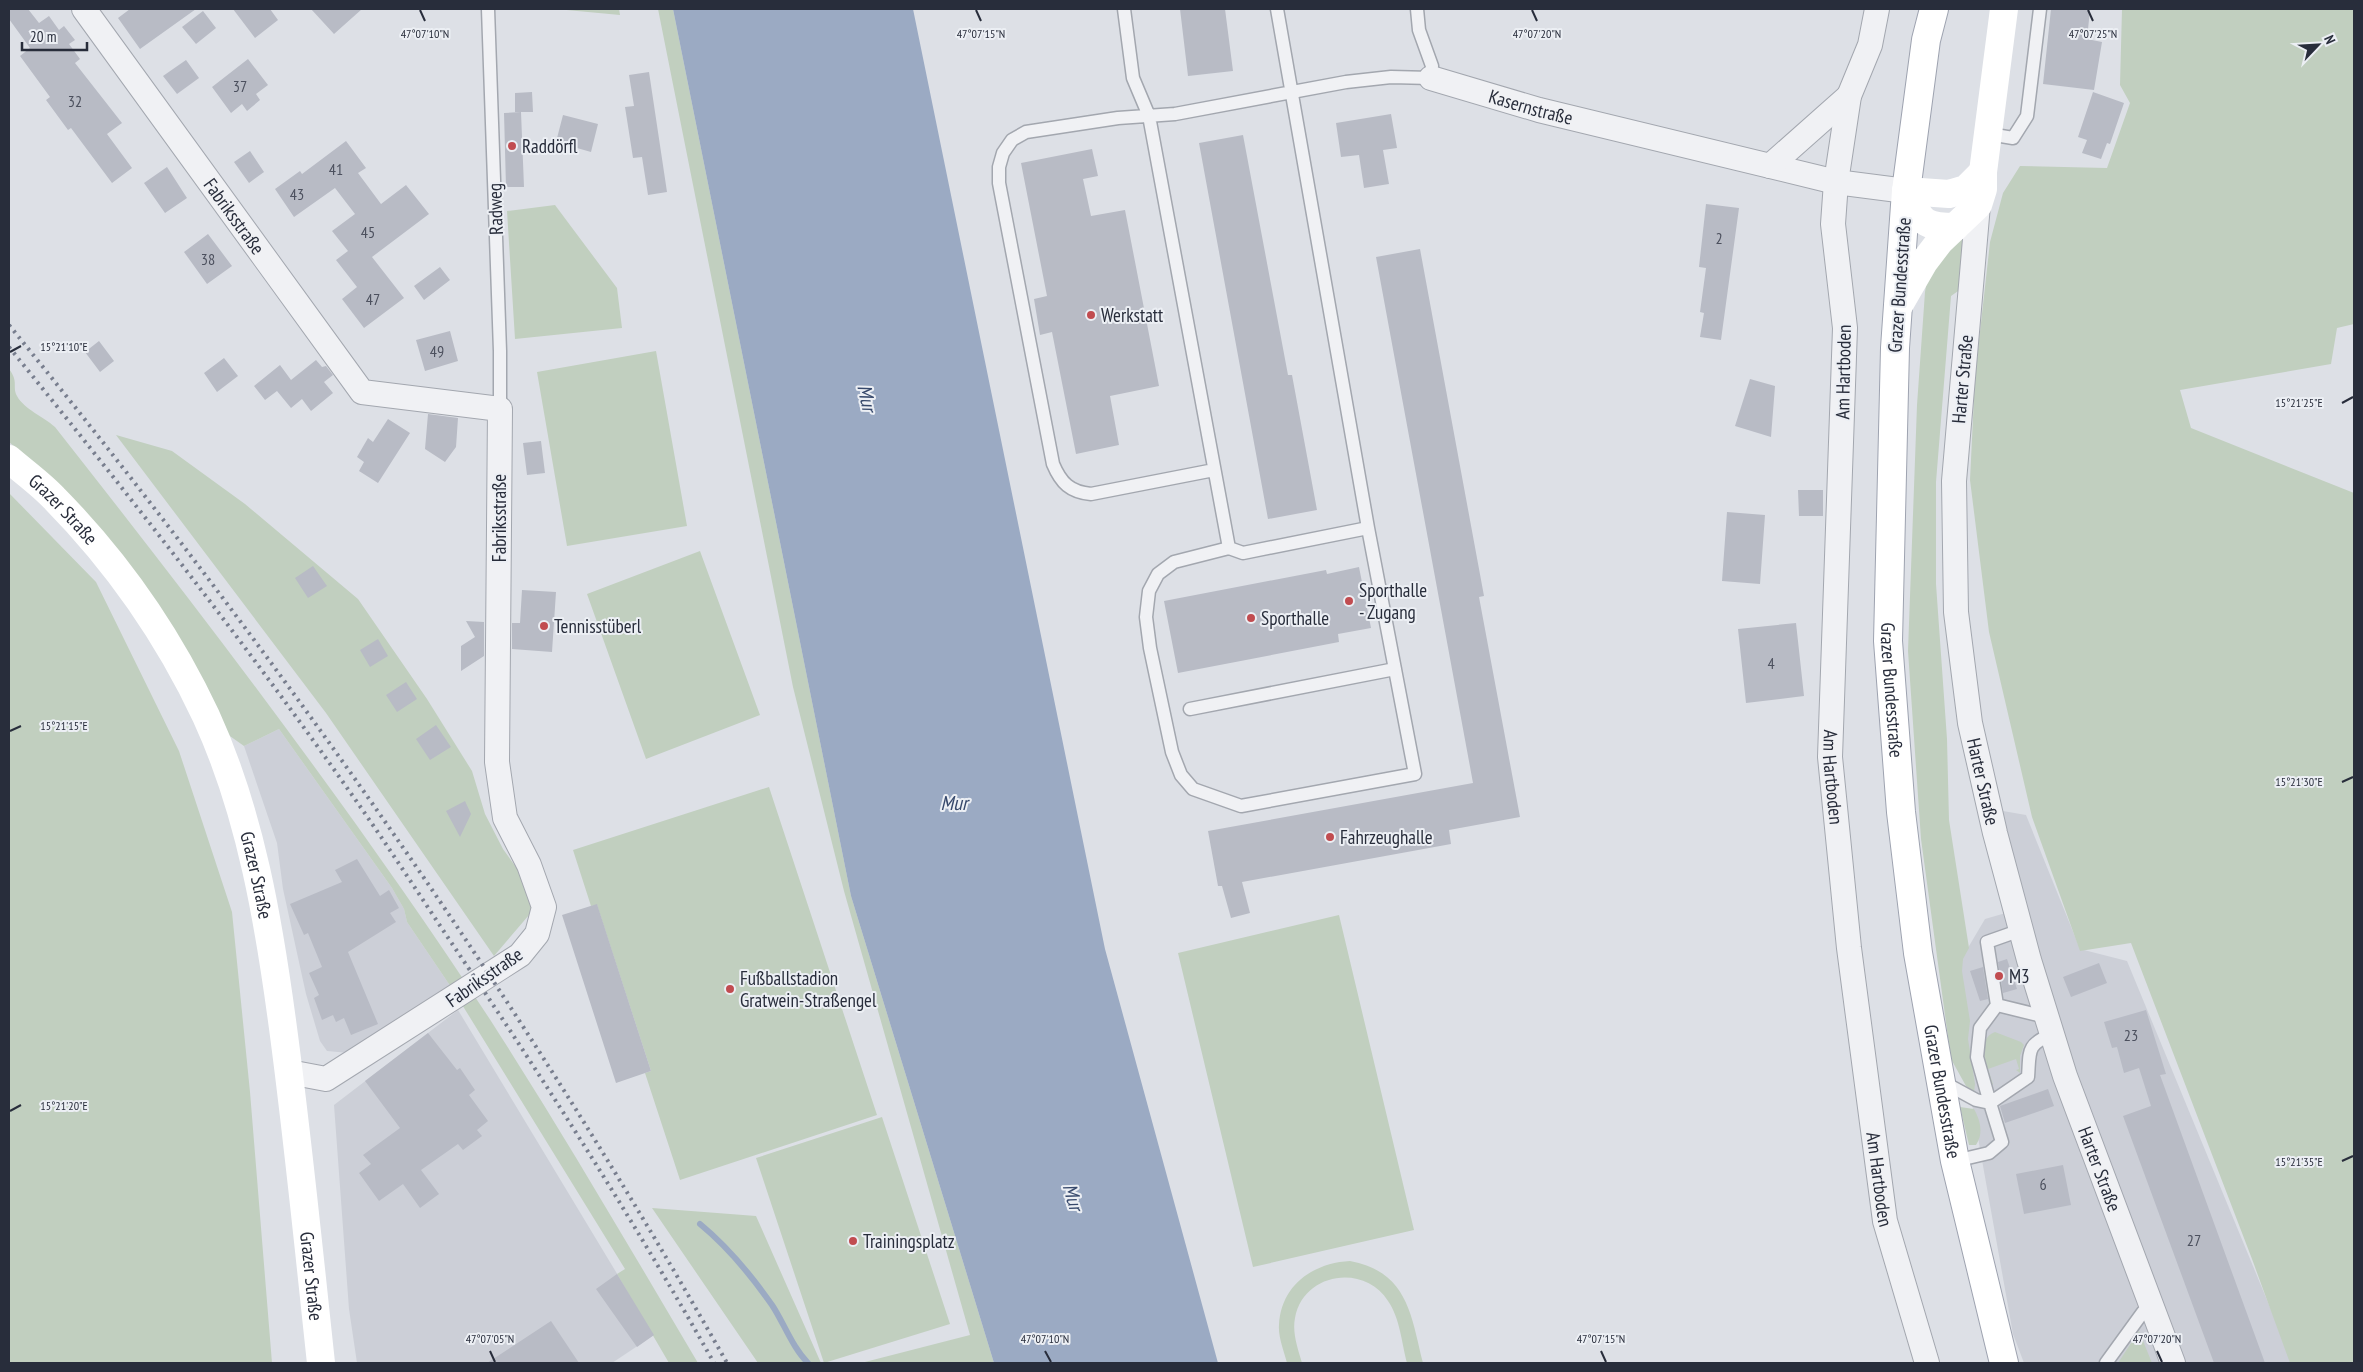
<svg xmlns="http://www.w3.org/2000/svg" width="2363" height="1372" font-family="'PT Sans Narrow',sans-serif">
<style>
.built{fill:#cccfd7}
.green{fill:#c1cfbf}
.water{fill:#9baac3}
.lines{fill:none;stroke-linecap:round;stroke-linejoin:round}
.stream{stroke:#9baac3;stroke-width:6}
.building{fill:#b8bbc5}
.lane-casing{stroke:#a3a7af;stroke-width:15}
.street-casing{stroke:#a3a7af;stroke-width:26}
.primary-casing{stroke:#9ea3b0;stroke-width:30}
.lane{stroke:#f0f1f4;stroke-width:12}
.street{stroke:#f0f1f4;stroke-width:24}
.secondary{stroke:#fff;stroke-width:28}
.primary{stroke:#fff;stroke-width:28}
.rail{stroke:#787e8e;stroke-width:4;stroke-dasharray:2.5 5;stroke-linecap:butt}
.ticks{fill:none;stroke:#282d3b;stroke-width:2}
.poi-dot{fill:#c14c50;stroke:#eceff4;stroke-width:2}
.labels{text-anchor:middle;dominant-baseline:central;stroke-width:4;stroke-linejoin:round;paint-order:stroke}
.number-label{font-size:16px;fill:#4c505e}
.street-label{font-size:19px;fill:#282d3b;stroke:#eceff4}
.poi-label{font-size:19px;fill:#282d3b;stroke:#eceff4;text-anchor:start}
.water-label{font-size:20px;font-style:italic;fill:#36486b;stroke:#eceff4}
.ticks-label{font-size:12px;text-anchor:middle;fill:#282d3b;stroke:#eceff4;stroke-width:4;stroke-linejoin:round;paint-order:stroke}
</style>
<rect width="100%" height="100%" fill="#dde0e6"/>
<!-- built -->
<path class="built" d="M279 729 392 888 404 909 407 922 453 990 349 1053 327 1051 320 1041 306 994 283 889 277 843 244 746Z
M2003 811 2026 815 2080 949 2127 961 2293 1363H2024L2013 1334 1972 1104 1959 963 1985 919 2023 908Z
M458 1010 654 1335 612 1363H357L349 1309 334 1105Z"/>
<!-- green -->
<path class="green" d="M556 9H619L620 15Z
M658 9H673L851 896 994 1363H861L970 1335 844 891 793 687Z
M2122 9H2354V324L2337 328 2331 364 2180 390 2191 428 2354 493V1363H2290L2252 1259 2131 943 2080 951 2032 817 1989 632 1970 480 1975 377 1990 242 2003 193 2020 166 2107 168 2130 103 2120 85Z
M555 205 617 288 622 328 515 339 507 211Z
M1969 230 1961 289 1951 296 1936 482V584L1947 739 1949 820 1969 948 1963 959 1962 971 1970 1021 1968 1039 1975 1084 1974 1092 1966 1086 1951 1059 1921 839 1908 651 1917 405 1925 292 1928 274Z
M656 351 687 526 567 546 537 372Z
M9 369C19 382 12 386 17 396 24 409 44 417 55 427 207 620 356 815 491 1021 563 1133 630 1248 698 1363H669L617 1274 625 1269 453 990 407 922 404 909 392 888 279 729 244 746 227 734 27 457 9 442Z
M116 435 172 451 245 504 358 599 427 699 472 771 485 814 503 849 528 884 535 908 494 956 326 713Z
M9 493 96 582 179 751 232 912 250 1092 272 1363H9Z
M700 551 760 715 646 759 587 594Z
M769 787 877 1115 680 1180 645 1073 651 1071 597 905 591 906 573 850Z
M1339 915 1414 1230 1253 1267 1178 953Z
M1995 1032 2021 1042 2024 1045 2020 1056V1073L2016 1070 2019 1069 2016 1059 1988 1069 1993 1084 1991 1086C1984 1072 1975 1039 1995 1032Z
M1960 1107 1974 1109C1980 1120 1984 1133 1976 1145H1969Z
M882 1117 950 1324 824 1363 756 1158Z
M652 1208 756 1216 821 1363H758Z
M1350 1261C1408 1272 1411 1315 1423 1363H1407C1402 1344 1400 1318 1388 1301 1364 1263 1303 1273 1295 1318 1292 1333 1298 1349 1302 1363H1287C1284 1351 1278 1337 1279 1325 1281 1285 1313 1263 1350 1261Z
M2139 1331 2152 1363H2118Z"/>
<!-- water -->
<path class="water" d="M673 9H913L1105 949 1218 1363H994L851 896Z"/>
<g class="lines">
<!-- stream -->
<path class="stream" d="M700 1224C728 1247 751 1275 772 1305 784 1323 792 1347 808 1363"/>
</g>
<!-- building -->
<path class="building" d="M9 9H28L39 23 49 16 59 30 64 26 75 40 69 44 80 59 75 63 122 123 107 134 132 168 112 183 71 128 68 130 46 100 50 97 20 56 30 48 9 19Z
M130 9H196L140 49 118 18Z
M233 9H270L278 20 255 38Z
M311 9H362L334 34Z
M1180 9H1225L1233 71 1188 76Z
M2051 9 2090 10 2087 39 2102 42 2094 90 2043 84Z
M203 11 216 28 196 44 182 27Z
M248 59 268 85 256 94 260 100 247 111 242 104 231 113 212 87Z
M186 60 199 78 177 94 163 76Z
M649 72 667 192 648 195 642 157 633 158 625 107 634 106 629 75Z
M532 92 533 112H515V93Z
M2093 92 2124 103 2110 144 2107 143 2101 159 2082 153 2087 140 2078 137Z
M521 112 524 187H506L504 113Z
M1391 114 1397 148 1383 150 1389 184 1364 188 1359 155 1341 157 1336 123Z
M563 115 598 124 591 152 556 142Z
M1243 135 1288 375H1292L1317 510 1268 519 1199 143Z
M346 141 366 168 358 173 381 204 406 185 429 214 372 257 404 298 364 328 342 299 357 287 336 260 348 251 332 231 355 214 335 188 294 217 275 189 300 171 302 174Z
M1092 149 1098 176 1083 179 1091 216 1125 210 1159 386 1110 396 1119 445 1076 454 1052 332 1040 335 1034 299 1047 296 1021 163Z
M250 151 264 172 249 183 234 162Z
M167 167 187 198 165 213 144 183Z
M1706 204 1739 208 1721 340 1700 337 1704 313 1700 312 1706 268 1699 267Z
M208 234 232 266 207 284 184 252Z
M1420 249 1484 596 1479 597 1520 817 1449 830 1451 844 1242 882 1250 913 1231 918 1222 886H1218L1208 831 1473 783 1376 257Z
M440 267 450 280 424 300 414 286Z
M450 331 458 361 425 371 416 340Z
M99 341 114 361 100 372 85 352Z
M224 358 238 376 217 392 204 373Z
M316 360 322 367 326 366 333 375 324 382 333 393 311 411 302 399 291 408 277 391 265 400 254 386 280 365 291 380Z
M1750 379 1775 386 1771 437 1735 426Z
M428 414 458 418 456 447 445 462 425 449Z
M388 419 410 433 378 483 359 471 364 462 357 457 368 438 373 442Z
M541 441 545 473 527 475 523 443Z
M1798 490H1823V516H1799Z
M1727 512 1765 515 1760 584 1722 581Z
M313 566 327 586 308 598 295 578Z
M1359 567 1371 628 1338 634 1339 642 1178 673 1164 601 1326 570 1327 574Z
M522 590 556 592 552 652 512 649V623H520Z
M466 621 484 622V656L461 671V646L475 637Z
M1796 623 1804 696 1746 703 1738 629Z
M378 639 388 656 370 667 360 650Z
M406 682 417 699 397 712 386 695Z
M436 725 451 747 430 760 416 739Z
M465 801 471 814 460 837 446 811Z
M357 859 380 896 389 890 399 908 390 913 396 922 348 952 378 1024 351 1035 344 1018 336 1022 333 1015 322 1020 314 998 319 995 309 973 322 967 308 933 304 935 290 904 342 882 335 870Z
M597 904 651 1071 616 1083 562 915Z
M2007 959 2017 989 2003 993 1998 962Z
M2099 963 2107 983 2071 997 2063 977Z
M1983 967 1988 999 1980 1001 1970 971Z
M2146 1010 2166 1074 2160 1075 2265 1363H2214L2123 1116 2151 1106 2139 1068 2124 1073 2117 1047 2112 1048 2104 1022Z
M428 1033 457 1070 460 1068 475 1090 469 1095 488 1121 477 1130 482 1136 463 1150 458 1144 421 1170 439 1194 420 1208 403 1184 379 1201 359 1173 371 1164 363 1155 400 1128 365 1081Z
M2048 1089 2054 1106 2005 1123 2000 1106Z
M2063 1165 2071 1205 2024 1214 2016 1174Z
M617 1274 654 1335 637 1347 596 1289Z
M551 1321 579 1363H487Z"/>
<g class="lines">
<!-- lane casing -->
<g class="lane-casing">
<path id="lane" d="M488 9 500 351V409
M1124 9 1133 78 1149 116 1229 548 1243 553 1368 528
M1989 134 2013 138 2027 116 2040 9
M1214 470 1091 494C1070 492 1061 483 1053 464L999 183V167L1003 153 1012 140 1026 132 1118 118 1175 114 1346 82 1391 77 1431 78 1432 66 1419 30 1417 9
M1229 548 1174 562 1158 574 1149 591 1146 617 1150 648 1172 752 1181 775 1193 789 1241 806 1415 774 1368 528 1277 9
M1190 709 1395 669
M2021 930 1987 942 1997 1005 2046 1017
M1997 1005 1980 1028 1977 1057 1990 1103 2028 1077C2030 1051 2026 1045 2052 1034
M1943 1082 1976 1100 1990 1103 2002 1142 1989 1153 1955 1161
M2106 1363 2143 1312 2152 1307"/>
</g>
<!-- street casing -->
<g class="street-casing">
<g id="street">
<path id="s1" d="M84 9 362 392 500 409 497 762 505 818 529 865 544 907 537 934 520 955 326 1079 289 1072"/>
<path id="s2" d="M1877 9 1870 45 1849 96 1836 182 1833 224 1845 328 1830 757 1849 948 1885 1221 1927 1363"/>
<path id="s3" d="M1431 78 1539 110 1836 182 1906 191"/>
<path d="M1770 166 1849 96"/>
<path id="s4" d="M1978 205 1954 481 1956 612 1970 723 1995 833 2029 960 2065 1076 2173 1363"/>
</g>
</g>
<!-- primary casing -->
<g class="primary-casing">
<g id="primary">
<path id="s6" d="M1934 9 1926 40 1906 191 1895 348 1888 641 1901 812 1918 953 1955 1161 2004 1363"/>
</g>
</g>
<!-- lane -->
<use href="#lane" class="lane"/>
<!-- street -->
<use href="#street" class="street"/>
<!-- secondary -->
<g class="secondary">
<path d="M1906 191 1949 194 1966 189 1983 172"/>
<path d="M1906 191C1921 220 1920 227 1955 227"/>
<path d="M1898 307 1924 262 1940 241 1978 205 1983 189V172L2004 9"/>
<path id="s5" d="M9 459C24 472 41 484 54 498 117 562 168 635 206 716 251 814 269 923 283 1028 298 1140 309 1252 321 1363"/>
</g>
<!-- primary -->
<use href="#primary" class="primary"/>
<!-- rail -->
<path class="rail" d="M9 325C275 652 520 996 727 1363
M9 347C129 495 247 645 357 802 392 852 426 905 461 957 550 1089 636 1224 714 1363"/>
</g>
<!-- ticks -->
<path class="ticks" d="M420 10 425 21M976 10 981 21M1532 10 1537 21M2088 10 2093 21M10 352 21 346M2342 403 2353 397M10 731 21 726M2342 782 2353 777M10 1111 21 1105M2342 1161 2353 1156M490 1351 495 1362M1045 1351 1051 1362M1601 1351 1606 1362M2157 1351 2162 1362"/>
<!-- markers -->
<g class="poi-dot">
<circle cx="512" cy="146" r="5"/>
<circle cx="1091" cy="315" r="5"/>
<circle cx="1349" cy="601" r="5"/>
<circle cx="1251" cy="618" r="5"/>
<circle cx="544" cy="626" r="5"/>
<circle cx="1330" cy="837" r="5"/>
<circle cx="1999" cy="976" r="5"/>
<circle cx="730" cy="989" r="5"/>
<circle cx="853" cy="1241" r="5"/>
</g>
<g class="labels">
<!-- number labels -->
<g class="number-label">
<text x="240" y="86">37</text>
<text x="75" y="101">32</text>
<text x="336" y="169">41</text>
<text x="297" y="194">43</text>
<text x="368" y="232">45</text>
<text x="1719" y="238">2</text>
<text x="208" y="259">38</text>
<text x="373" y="299">47</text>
<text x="437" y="351">49</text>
<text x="1771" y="663">4</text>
<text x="2131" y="1035">23</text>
<text x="2043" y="1184">6</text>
<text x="2194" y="1240">27</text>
</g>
<!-- street labels -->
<g class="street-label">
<text stroke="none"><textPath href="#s3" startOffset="104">Kasernstraße</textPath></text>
<text transform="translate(495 209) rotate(-92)">Radweg</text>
<text stroke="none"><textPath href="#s1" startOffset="256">Fabriksstraße</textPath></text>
<text transform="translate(1899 285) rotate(-86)">Grazer Bundesstraße</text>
<text transform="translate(1843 372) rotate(-89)">Am Hartboden</text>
<text transform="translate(1962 379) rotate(-85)">Harter Straße</text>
<text stroke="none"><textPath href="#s5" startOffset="74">Grazer Straße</textPath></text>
<text transform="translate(499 518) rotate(-90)">Fabriksstraße</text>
<text stroke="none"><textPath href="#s6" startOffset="684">Grazer Bundesstraße</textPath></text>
<text stroke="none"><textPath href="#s2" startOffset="775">Am Hartboden</textPath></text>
<text stroke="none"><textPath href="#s4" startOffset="580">Harter Straße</textPath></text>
<text stroke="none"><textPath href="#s5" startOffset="494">Grazer Straße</textPath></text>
<text transform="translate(484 977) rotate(-35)">Fabriksstraße</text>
<text stroke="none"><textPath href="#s6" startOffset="1089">Grazer Bundesstraße</textPath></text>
<text stroke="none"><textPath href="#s4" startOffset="985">Harter Straße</textPath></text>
<text stroke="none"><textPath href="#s2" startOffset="1180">Am Hartboden</textPath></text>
<text stroke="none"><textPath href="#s5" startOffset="899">Grazer Straße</textPath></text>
</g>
<!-- poi labels -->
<g class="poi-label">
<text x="522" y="146">Raddörfl</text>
<text x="1101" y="315">Werkstatt</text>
<text x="1359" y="590">Sporthalle<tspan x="1359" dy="22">- Zugang</tspan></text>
<text x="1261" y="618">Sporthalle</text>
<text x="554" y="626">Tennisstüberl</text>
<text x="1340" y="837">Fahrzeughalle</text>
<text x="2009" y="976">M3</text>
<text x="740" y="978">Fußballstadion<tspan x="740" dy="22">Gratwein-Straßengel</tspan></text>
<text x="863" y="1241">Trainingsplatz</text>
</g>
<!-- water labels -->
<g class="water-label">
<text transform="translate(867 398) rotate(78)">Mur</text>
<text x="954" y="803">Mur</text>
<text transform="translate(1073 1197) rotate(74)">Mur</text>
</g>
</g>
<g class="ticks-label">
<text x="425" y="38">47°07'10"N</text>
<text x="981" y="38">47°07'15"N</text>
<text x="1537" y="38">47°07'20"N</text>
<text x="2093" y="38">47°07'25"N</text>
<text x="64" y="351">15°21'10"E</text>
<text x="2299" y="407">15°21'25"E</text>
<text x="64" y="730">15°21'15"E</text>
<text x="2299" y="786">15°21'30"E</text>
<text x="64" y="1110">15°21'20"E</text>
<text x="2299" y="1166">15°21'35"E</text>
<text x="490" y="1343">47°07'05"N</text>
<text x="1045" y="1343">47°07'10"N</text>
<text x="1601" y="1343">47°07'15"N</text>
<text x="2157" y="1343">47°07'20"N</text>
</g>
<!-- border -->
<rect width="2363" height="1372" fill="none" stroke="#282d3b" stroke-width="20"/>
<!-- north arrow -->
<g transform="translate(2318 45) rotate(65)" stroke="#eceff4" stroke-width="4" paint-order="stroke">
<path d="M0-4L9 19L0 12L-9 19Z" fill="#282d3b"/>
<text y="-8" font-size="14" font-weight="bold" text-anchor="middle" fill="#282d3b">N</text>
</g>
<!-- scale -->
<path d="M22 42v8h65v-8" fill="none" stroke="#282d3b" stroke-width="2.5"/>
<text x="30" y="42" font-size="15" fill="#282d3b" stroke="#eceff4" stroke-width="4" paint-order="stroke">20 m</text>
</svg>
